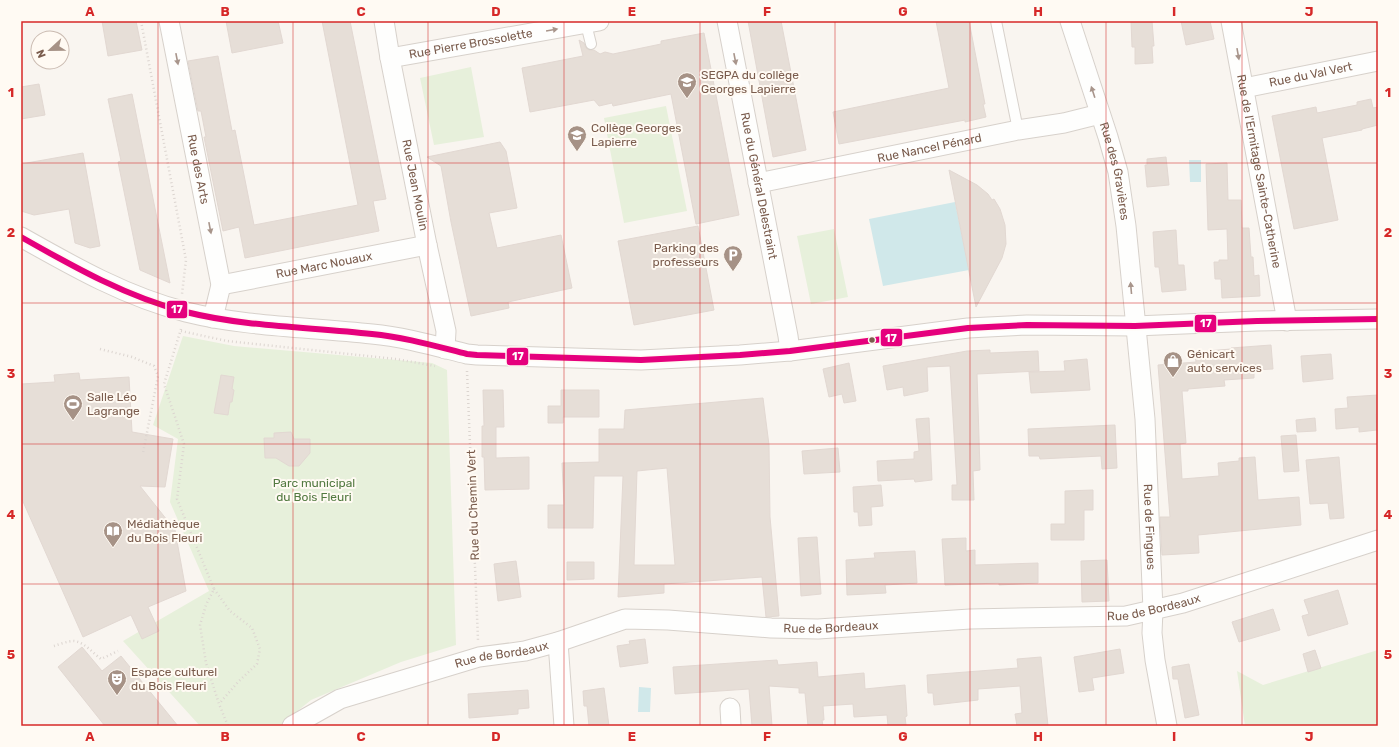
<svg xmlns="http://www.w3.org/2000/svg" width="1399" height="747" font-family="Rubik,sans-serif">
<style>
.green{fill:#e7f0db}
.water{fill:#d0e8ea}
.building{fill:#e6ded7;stroke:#e2d8d2;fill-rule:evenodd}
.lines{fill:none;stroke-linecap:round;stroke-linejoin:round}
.service-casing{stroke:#d7d1cb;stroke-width:12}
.minor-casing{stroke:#d7d1cb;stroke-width:21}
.path{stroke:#dcd5d0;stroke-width:2.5;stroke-dasharray:1 3;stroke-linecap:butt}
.service{stroke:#fefefd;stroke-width:10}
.minor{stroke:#fefefd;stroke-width:19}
.bus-1-casing{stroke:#fffaf3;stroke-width:9}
.bus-1{stroke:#e5007d;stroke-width:6}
.oneway{fill:#a8958b}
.grid{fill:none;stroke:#d62828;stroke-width:1;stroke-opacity:0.55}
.bus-dot{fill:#7a5c4d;stroke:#fffaf3;stroke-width:1.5}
.labels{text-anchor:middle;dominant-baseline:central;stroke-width:4;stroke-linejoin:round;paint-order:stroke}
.street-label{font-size:12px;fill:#7a5c4d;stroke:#fffaf3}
.poi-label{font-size:12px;fill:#7a5c4d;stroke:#fffaf3;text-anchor:start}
.park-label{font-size:12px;fill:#537a41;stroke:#fffaf3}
.line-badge{stroke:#fffaf3;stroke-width:1.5}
.badge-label{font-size:11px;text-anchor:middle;font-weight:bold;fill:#fff}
.neatline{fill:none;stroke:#d62828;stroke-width:1.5}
.grid-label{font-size:13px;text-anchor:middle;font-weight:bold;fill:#d62828}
</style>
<rect width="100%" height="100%" fill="#f9f5f0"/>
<!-- green -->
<path class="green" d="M471 67 484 137 434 145 420 78Z
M666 106 687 211 624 223 604 118Z
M834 229 848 297 811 304 797 236Z
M183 336 234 346 432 363 447 370 456 645 401 662 311 700 279 726H200L123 641 209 591 170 502 178 439 153 425Z
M1378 650V726H1245L1237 671 1263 685Z"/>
<!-- water -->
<path class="water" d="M1189 160H1201V182H1190Z
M955 202 969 270 883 286 869 219Z
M639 687 651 688 650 712H638Z"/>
<!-- building -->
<path class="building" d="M102 21H136L142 50 108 56Z
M226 21H278L283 43 232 53Z
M322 21H350L386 199 373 201 379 231 245 258 239 227 223 231 204 137H206L201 111H198L188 61 218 56 232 131 235 130 254 225 358 205Z
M748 21H781L806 150 773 157Z
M936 21H969L985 104H983L986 117 965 122V120L839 144 833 112 949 88Z
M1131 21H1152L1154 46H1152L1153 63 1135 64V47H1132Z
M1181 21H1210L1214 39 1186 45Z
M704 33 739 215 696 224 671 94 613 106 612 103 599 106 594 100 530 112 522 68 583 56 579 40 584 43 586 48 589 50H594L600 54 605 52 613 54 661 44V41Z
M39 84 45 115 21 119V87Z
M132 94 170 283 140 270 118 162 121 161 108 99Z
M1371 99 1373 108 1378 107V125L1362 129V130L1322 138 1338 220 1294 229 1272 116 1316 107 1317 113 1357 105V102Z
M500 142 506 151 517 208 489 213 497 248 561 235 572 288 508 302 509 308 471 316 451 222 441 166 427 157Z
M83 153 100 246 90 248 75 243 69 209 34 215 21 211V164Z
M1166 157 1169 185 1147 187 1145 165H1147V159Z
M1227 163 1228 200H1241L1242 228H1249L1251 257H1253L1254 276 1259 275 1260 296 1222 298 1221 279H1215L1214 262H1219V260H1228L1227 229 1208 230 1206 164Z
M949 170 977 185 988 194 992 200 994 199 1000 209 1005 225 1006 244 1002 258 976 307Z
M698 226 714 310 634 325 618 241Z
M1176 230 1178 265H1184L1186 290 1162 292 1159 267H1155L1153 232Z
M1271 345 1273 369 1254 370V378L1224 380 1225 386 1188 389V391H1182L1186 443 1180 444 1182 479 1219 476 1218 463 1239 461V458L1255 457 1258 500 1299 497 1301 525 1198 535 1199 553 1162 555 1160 517H1170L1158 365 1196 362 1195 352 1231 349V348Z
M990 350V353L1038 351 1039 371 977 374 980 470 973 471 974 500H952V485H957L950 366 927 367 928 391 904 396 903 387 887 390 883 366 967 351Z
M1331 354 1333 379 1303 382 1301 356Z
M1087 359 1090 390 1031 393 1029 372 1065 371 1064 361Z
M849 363 856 401 844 403 842 394 829 397 823 369Z
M79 373 80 380 129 377 132 432 173 439 165 487 140 486 175 530 186 591 148 607 159 631 142 639 131 615 83 637 21 497V384L55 382 54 375Z
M221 375 234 377 232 389 234 390 232 402H230L228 415 214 413Z
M483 390H503L504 427H496V458L529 457V489L485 490 484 457H482V426H484Z
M561 390H599V417H563V423H548V406H561Z
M1378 395V414H1376L1377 430 1359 432V427L1336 429 1335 409 1348 408 1347 397Z
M763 398 769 445 770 517 779 616 766 617 762 577 664 584V593L618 597 623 476H594L593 528H548V505H564L562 463 599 462V429H624L625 410ZM667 468 675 565H634L637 471Z
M929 418 932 480 915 482 914 479 878 481 877 461 914 459V452L919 451 916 419Z
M1315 418 1316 431 1297 432 1296 420Z
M1115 425 1117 468 1102 469 1101 456 1040 459 1039 456H1029L1028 429Z
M291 432 294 439H310V453L299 466H289L276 458H265L264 438H274V433Z
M1296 435 1299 471 1284 472 1281 436Z
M838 448 840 472 804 474 802 451Z
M1339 457 1344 518 1330 519 1328 503 1310 504 1306 460Z
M881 485 883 506 871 507 872 525 859 526 858 512H854L853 487Z
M1093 490V510H1084V540H1051V524H1065V491Z
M817 537 821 594 801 596 798 538Z
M966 538V551L975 550V565L1038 563V583L999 585V583L945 585 942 539Z
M915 551 917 583 885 585 886 593 847 595 846 560 875 558 874 553Z
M1107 560 1109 601 1082 602 1081 561Z
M516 561 521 597 498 601 494 564Z
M567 562H594V579L567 580Z
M1338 590 1348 624 1308 636 1302 616 1309 614 1304 600Z
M1273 609 1280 630 1239 642 1232 622Z
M645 639 648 663 620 667 617 646 630 644 629 641Z
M82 647 102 671 121 656 178 726H105L58 667Z
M1120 649 1124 673 1092 678 1094 690 1079 692 1074 657Z
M1315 650 1321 668 1308 672 1303 654Z
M1041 657 1048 726H1017L1015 714 1022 713 1020 686 978 689V700L934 705 933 693H928L927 675 1018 668 1017 659Z
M777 660 778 665 817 662 818 677 864 673 865 689 905 685 907 716 905 717 906 725 888 726 887 715 854 717 853 704 823 706 824 720H822L823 726H808L805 693H799V688L769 686 772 726H752L749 689 675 694 673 667Z
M1189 664 1199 715 1185 718 1178 679H1173L1172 667Z
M604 688 609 726H589L587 706H584L583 691Z
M528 690 529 708 518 709V714L469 718 468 694Z"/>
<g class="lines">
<!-- service casing -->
<g class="service-casing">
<path id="service" d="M996 21 1018 130
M586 24 591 44"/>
</g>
<!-- minor casing -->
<g class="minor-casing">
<g id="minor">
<path id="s1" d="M169 21 221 285 213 318"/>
<path id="s2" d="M384 21 390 58 427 245 446 331 445 349"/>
<path id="s3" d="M727 21 788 336 790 351"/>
<path id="s4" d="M1070 21 1108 137 1118 172 1126 226 1145 419 1153 610 1152 633 1155 660 1167 726"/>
<path id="s5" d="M1231 21 1287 321"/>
<path id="s6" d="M390 58 599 21"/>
<path id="s7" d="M1244 88 1378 61"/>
<path id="s8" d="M758 183 1018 130 1064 123 1100 114"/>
<path d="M21 237C74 267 127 297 186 312 246 327 311 327 372 334 404 337 435 346 467 354L477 355 641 360 740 355 790 351 968 328 1027 325 1135 326 1257 321 1378 319"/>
<path id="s9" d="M221 285 427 245"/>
<path d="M558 642 564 726"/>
<path d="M730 708 731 726"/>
<path id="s10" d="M292 726 340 699 479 657 525 651 558 642 625 619 668 620 771 628 818 629 970 619 1126 616 1183 603 1378 540"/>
</g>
</g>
<!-- path -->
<path class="path" d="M141 21 186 260 182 294
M181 329 164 384 184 444 177 499 214 589 206 605 200 625 206 663 219 704 228 726
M181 331 227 341 396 359 435 366
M100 349 132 357 154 366 158 376 143 453
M467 371 478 640
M214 589 230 611 252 628 260 649 257 664 238 682 219 704
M54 646C60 644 68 641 74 641 84 642 93 653 101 659L118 651"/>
<!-- service -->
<use href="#service" class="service"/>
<!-- minor -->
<use href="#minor" class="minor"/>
<!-- bus-1 casing -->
<g class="bus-1-casing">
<path id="bus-1" d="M21 237C74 267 127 297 186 312 246 327 311 327 372 334 404 337 435 346 467 354L477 355 641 360 740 355 790 351 968 328 1027 325 1135 326 1257 321 1378 319"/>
</g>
<!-- bus-1 -->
<use href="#bus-1" class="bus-1"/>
</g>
<!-- one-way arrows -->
<defs><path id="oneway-solid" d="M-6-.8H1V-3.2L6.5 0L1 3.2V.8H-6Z"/></defs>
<g class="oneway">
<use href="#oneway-solid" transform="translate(552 30) rotate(-10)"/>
<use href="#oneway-solid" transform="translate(1238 54) rotate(80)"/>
<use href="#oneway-solid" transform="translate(177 59) rotate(79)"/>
<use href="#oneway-solid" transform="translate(735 59) rotate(79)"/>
<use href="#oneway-solid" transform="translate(1093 92) rotate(-108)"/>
<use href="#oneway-solid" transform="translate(210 228) rotate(79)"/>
<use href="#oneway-solid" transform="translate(1131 288) rotate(-95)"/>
</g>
<!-- grid -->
<path class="grid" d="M158 21V726M293 21V726M428 21V726M564 21V726M700 21V726M835 21V726M970 21V726M1106 21V726M1242 21V726M21 163H1378M21 303H1378M21 444H1378M21 584H1378"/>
<!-- icons -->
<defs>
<g id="school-pin" transform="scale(1)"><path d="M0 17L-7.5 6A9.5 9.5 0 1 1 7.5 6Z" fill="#a69286" stroke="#fffaf3"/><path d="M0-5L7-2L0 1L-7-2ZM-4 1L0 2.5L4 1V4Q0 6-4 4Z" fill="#fff"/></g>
<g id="parking-pin" transform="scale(1)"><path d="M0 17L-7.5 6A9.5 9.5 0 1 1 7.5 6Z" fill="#a69286" stroke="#fffaf3"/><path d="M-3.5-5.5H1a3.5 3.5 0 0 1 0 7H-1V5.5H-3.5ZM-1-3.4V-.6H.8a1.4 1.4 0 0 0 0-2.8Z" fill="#fff"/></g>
<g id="shop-pin" transform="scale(1)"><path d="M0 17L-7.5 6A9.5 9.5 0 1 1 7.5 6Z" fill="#a69286" stroke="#fffaf3"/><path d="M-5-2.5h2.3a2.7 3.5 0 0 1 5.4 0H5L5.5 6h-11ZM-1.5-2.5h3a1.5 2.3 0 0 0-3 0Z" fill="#fff"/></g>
<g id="stadium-pin" transform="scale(1)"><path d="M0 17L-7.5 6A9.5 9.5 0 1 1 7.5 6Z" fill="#a69286" stroke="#fffaf3"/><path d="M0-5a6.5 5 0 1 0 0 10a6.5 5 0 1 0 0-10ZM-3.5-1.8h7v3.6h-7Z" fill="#fff"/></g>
<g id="library-pin" transform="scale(1)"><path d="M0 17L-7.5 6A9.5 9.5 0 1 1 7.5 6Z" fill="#a69286" stroke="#fffaf3"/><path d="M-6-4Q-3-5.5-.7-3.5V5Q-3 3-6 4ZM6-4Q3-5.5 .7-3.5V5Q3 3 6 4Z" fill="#fff"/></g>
<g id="theatre-pin" transform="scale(1)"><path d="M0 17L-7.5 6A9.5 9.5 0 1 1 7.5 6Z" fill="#a69286" stroke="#fffaf3"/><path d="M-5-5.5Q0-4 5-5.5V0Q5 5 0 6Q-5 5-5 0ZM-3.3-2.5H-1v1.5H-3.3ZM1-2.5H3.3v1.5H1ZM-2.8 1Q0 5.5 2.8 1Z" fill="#fff"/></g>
</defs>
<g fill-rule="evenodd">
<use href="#school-pin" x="687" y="82"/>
<use href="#school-pin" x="577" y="135"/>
<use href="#parking-pin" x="733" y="255"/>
<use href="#shop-pin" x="1173" y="361"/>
<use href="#stadium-pin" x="73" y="404"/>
<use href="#library-pin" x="113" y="531"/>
<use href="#theatre-pin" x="117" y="679"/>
</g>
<!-- markers -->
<circle class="bus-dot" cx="872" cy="340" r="3.5"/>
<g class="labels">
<!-- street labels -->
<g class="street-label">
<text stroke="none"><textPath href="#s6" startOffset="82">Rue Pierre Brossolette</textPath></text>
<text stroke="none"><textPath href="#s7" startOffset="68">Rue du Val Vert</textPath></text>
<text stroke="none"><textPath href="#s8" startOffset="175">Rue Nancel Pénard</textPath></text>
<text stroke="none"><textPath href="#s1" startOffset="151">Rue des Arts</textPath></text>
<text stroke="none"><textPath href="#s4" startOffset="157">Rue des Gravières</textPath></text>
<text stroke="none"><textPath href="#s5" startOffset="153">Rue de l'Ermitage Sainte-Catherine</textPath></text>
<text stroke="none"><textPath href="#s2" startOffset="167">Rue Jean Moulin</textPath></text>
<text stroke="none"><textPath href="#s3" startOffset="168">Rue du Général Delestraint</textPath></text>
<text stroke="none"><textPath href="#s9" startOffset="105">Rue Marc Nouaux</textPath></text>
<text transform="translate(473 505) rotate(-92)">Rue du Chemin Vert</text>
<text stroke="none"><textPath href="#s4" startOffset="515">Rue de Fingues</textPath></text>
<text stroke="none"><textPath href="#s10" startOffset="882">Rue de Bordeaux</textPath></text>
<text stroke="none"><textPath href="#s10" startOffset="558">Rue de Bordeaux</textPath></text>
<text stroke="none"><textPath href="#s10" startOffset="223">Rue de Bordeaux</textPath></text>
</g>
<!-- poi labels -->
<g class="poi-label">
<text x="701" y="75">SEGPA du collège<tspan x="701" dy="14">Georges Lapierre</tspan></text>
<text x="591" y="128">Collège Georges<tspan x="591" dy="14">Lapierre</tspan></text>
<text x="719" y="248" text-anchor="end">Parking des<tspan x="719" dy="14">professeurs</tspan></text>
<text x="1187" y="354">Génicart<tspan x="1187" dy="14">auto services</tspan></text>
<text x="87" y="397">Salle Léo<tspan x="87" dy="14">Lagrange</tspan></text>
<text x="127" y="524">Médiathèque<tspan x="127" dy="14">du Bois Fleuri</tspan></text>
<text x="131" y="672">Espace culturel<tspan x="131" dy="14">du Bois Fleuri</tspan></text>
</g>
<!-- park labels -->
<g class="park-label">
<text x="314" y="483">Parc municipal<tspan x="314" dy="14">du Bois Fleuri</tspan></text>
</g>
</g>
<g class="line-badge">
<rect x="166" y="300" width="22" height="19" rx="4" fill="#e5007d"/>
<rect x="1194" y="314" width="23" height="19" rx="4" fill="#e5007d"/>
<rect x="880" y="328" width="23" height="19" rx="4" fill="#e5007d"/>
<rect x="506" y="347" width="23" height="19" rx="4" fill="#e5007d"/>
</g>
<g class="badge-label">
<text x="177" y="313">17</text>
<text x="1206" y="327">17</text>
<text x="891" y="342">17</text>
<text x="518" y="360">17</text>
</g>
<!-- border -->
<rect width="1399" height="747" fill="none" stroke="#fffaf3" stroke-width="44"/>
<!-- north arrow -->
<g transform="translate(50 50) rotate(248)"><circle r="19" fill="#fffaf3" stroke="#cabbb1"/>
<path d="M0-3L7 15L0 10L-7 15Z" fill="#a69286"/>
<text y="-6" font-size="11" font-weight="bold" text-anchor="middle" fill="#7a5c4d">N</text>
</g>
<rect x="22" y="22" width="1355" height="703" class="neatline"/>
<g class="grid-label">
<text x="90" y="16">A</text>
<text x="225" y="16">B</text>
<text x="361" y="16">C</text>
<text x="496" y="16">D</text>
<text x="632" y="16">E</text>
<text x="767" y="16">F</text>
<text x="903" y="16">G</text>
<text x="1038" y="16">H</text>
<text x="1174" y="16">I</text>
<text x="1309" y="16">J</text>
<text x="11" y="97">1</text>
<text x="1388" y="97">1</text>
<text x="11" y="237">2</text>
<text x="1388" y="237">2</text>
<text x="11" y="378">3</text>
<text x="1388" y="378">3</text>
<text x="11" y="519">4</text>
<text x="1388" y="519">4</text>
<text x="11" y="659">5</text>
<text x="1388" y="659">5</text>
<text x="90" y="741">A</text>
<text x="225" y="741">B</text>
<text x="361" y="741">C</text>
<text x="496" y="741">D</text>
<text x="632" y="741">E</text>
<text x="767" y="741">F</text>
<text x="903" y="741">G</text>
<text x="1038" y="741">H</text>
<text x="1174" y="741">I</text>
<text x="1309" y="741">J</text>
</g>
</svg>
